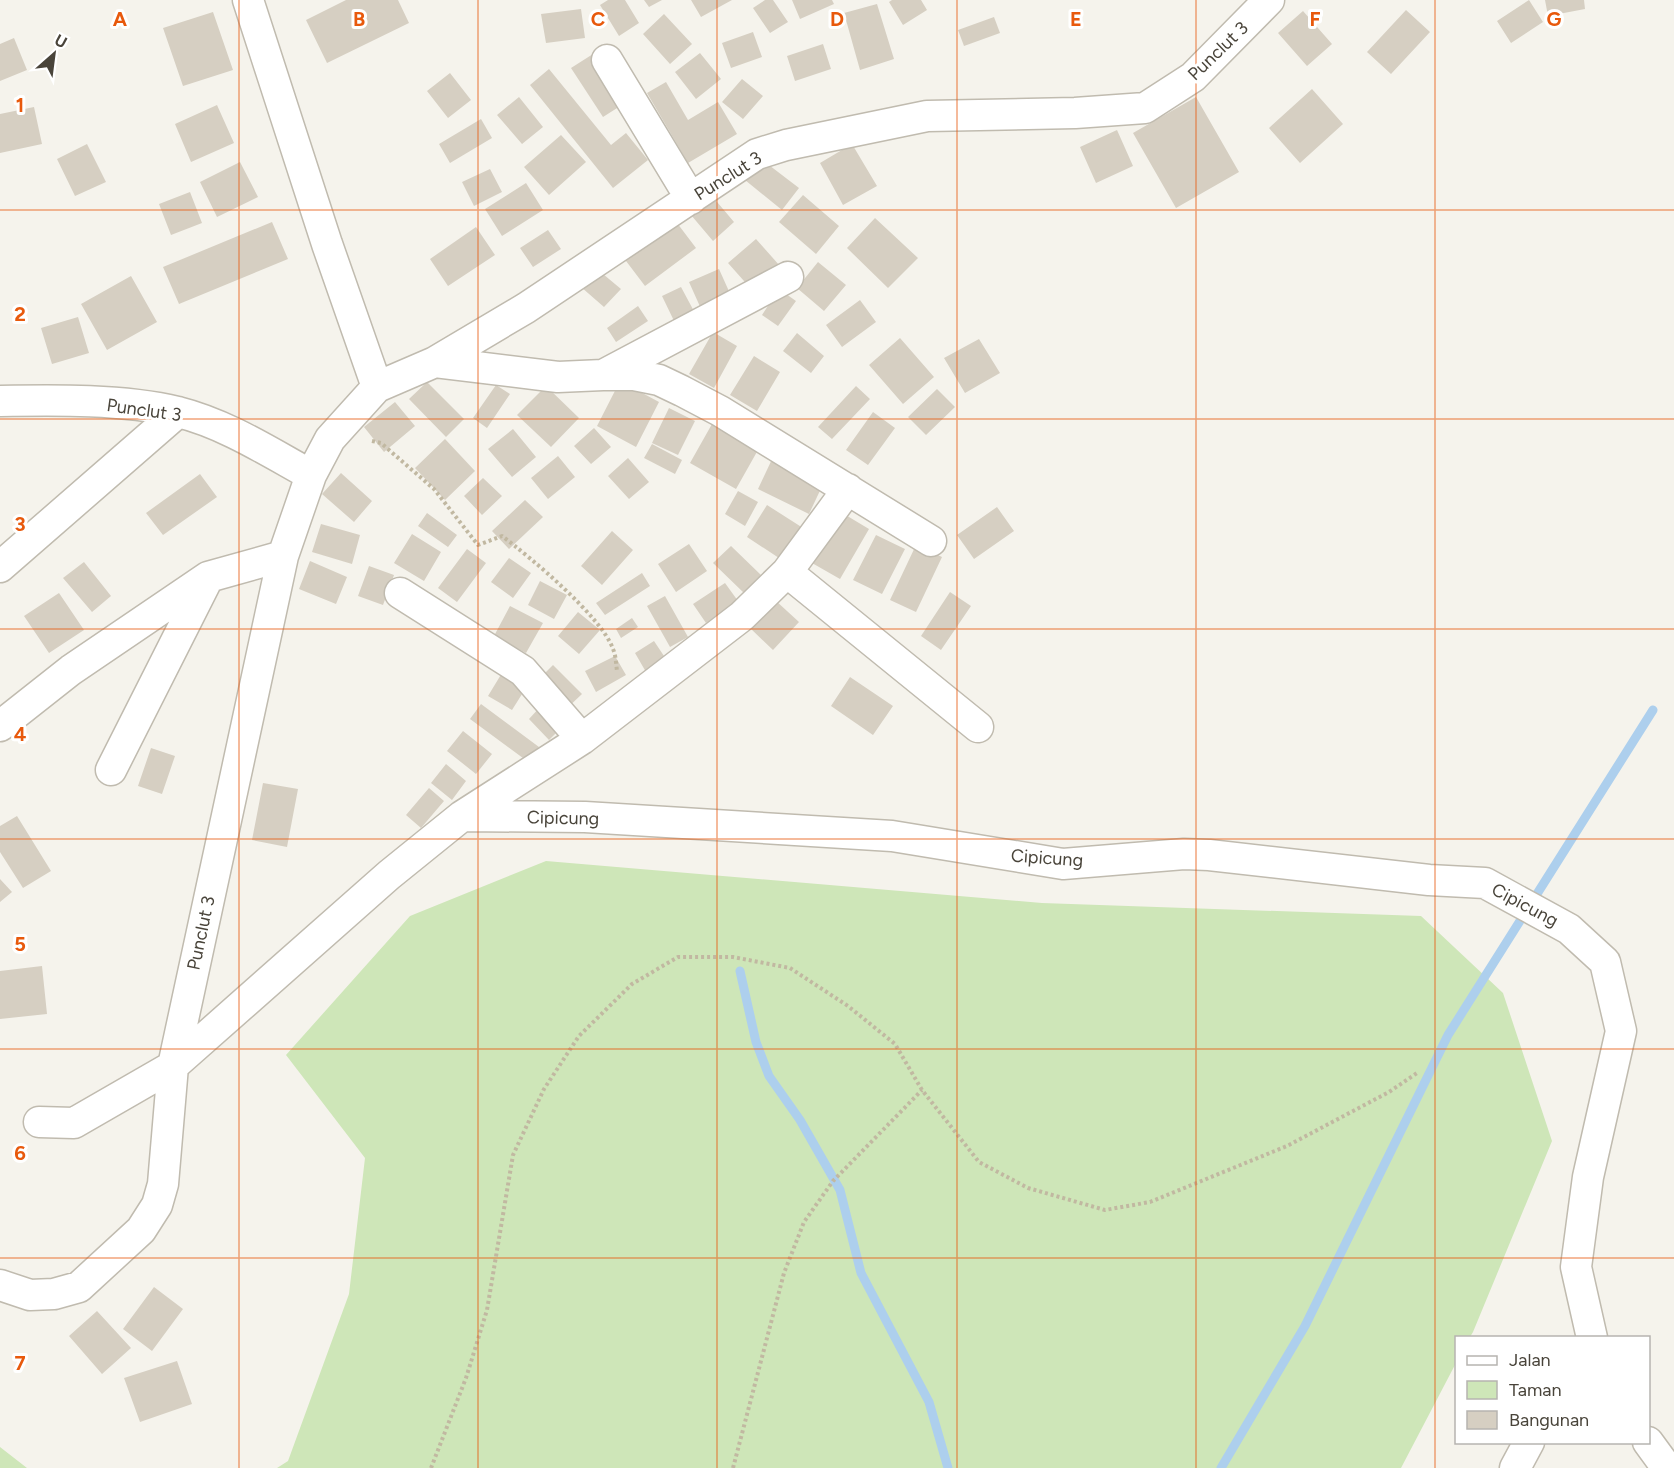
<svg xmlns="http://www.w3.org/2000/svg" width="1674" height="1468" font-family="Figtree,sans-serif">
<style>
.green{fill:#cee6b8}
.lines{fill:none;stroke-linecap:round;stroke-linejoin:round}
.stream{stroke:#adcfed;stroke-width:9}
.building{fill:#d6cfc2}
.minor-casing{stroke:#c0bbaf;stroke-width:33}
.path{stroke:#c1b8a1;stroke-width:4;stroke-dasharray:3 3;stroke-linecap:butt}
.minor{stroke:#fff;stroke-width:30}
.grid{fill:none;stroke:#e8590c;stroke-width:1.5;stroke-opacity:0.55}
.labels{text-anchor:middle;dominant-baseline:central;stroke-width:6;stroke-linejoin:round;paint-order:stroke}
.street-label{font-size:18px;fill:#49443a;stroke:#fff}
.grid-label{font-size:20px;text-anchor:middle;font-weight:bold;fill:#e8590c;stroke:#fff;stroke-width:6;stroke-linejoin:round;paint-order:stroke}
</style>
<rect width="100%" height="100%" fill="#f5f3ec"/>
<!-- green -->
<path class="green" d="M546 861 1042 903 1421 916 1503 993 1552 1141 1473 1332 1470 1337 1456 1338V1363L1401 1468H277L288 1461 349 1294 365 1158 286 1055 410 916Z
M0 1447 27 1468H0Z"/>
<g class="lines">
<!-- stream -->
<path class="stream" d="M740 971 756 1042 769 1076 800 1120 840 1190 861 1273 929 1402 948 1468
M1221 1468 1305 1326 1448 1035 1653 710"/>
</g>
<!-- building -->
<path class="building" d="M346 0H398L409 23 327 63 306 20Z
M608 0H625L639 23 619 36 600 5Z
M644 0H662L649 7Z
M691 0H732L701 17Z
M765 0H773L788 22 770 33 753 8Z
M792 0H832L834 4 800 19Z
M892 0H921L927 10 903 25 889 2Z
M1529 0 1543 22 1511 43 1497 21Z
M1545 0H1584L1585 9 1548 16Z
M877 4 894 59 860 70 844 13Z
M581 9 585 38 546 43 541 14Z
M1406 10 1430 32 1391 74 1367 52Z
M1303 11 1332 44 1307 66 1278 33Z
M213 12 233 70 183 86 163 28Z
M664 14 692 44 670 64 643 34Z
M994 17 1000 33 964 46 958 30Z
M753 32 762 57 731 68 722 43Z
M14 38 27 70 0 81V44Z
M823 44 831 69 795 81 787 56Z
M700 53 721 79 696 99 675 72Z
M593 54 625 103 603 117 571 68Z
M549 69 611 145 626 133 648 160 613 188 530 85Z
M450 73 471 100 448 118 427 91Z
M742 79 763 96 743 119 722 102Z
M666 82 688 120 718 102 737 134 688 163 647 93Z
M1312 89 1343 124 1300 163 1269 128Z
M519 97 543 127 522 144 497 115Z
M1196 97 1239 172 1176 208 1133 133Z
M217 105 234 143 191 162 175 124Z
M34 107 42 144 0 153V114Z
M481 119 492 138 450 163 439 144Z
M1117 130 1133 166 1096 183 1080 147Z
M561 135 586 162 549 195 524 167Z
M87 144 106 182 75 196 57 159Z
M852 144 877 186 843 205 820 163Z
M761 159 799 188 782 210 745 180Z
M240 162 258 197 217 217 200 182Z
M490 169 502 192 474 206 462 182Z
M526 183 543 210 502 236 485 209Z
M190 192 202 223 171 235 159 204Z
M803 195 839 226 816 254 779 222Z
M712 196 734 222 713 241 691 215Z
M875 218 918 258 888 288 847 248Z
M674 219 696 248 645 286 623 257Z
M272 222 288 259 179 304 163 267Z
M476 227 495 255 448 286 430 259Z
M548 230 561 249 533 267 520 248Z
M756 239 780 266 752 290 728 263Z
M818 262 846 285 824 311 797 288Z
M597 269 621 289 604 307 581 287Z
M719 269 732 298 702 311 689 282Z
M131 276 157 322 107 350 81 304Z
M681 287 696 315 676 325 662 296Z
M779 289 796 301 778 326 762 315Z
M860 300 876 322 842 347 826 325Z
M638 306 648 321 616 342 607 328Z
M78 317 89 353 52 364 41 328Z
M713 332 737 346 714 388 689 374Z
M797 333 824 356 811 373 783 351Z
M900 338 934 377 903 404 869 365Z
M979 339 1000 373 965 393 944 358Z
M754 356 780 372 757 411 730 395Z
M620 381 659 402 636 447 597 426Z
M427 382 464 419 446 437 409 399Z
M496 385 510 394 487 428 473 418Z
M546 386 579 418 551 447 517 415Z
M856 386 870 399 832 439 818 427Z
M937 389 955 407 926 435 908 417Z
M395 402 415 426 384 452 364 427Z
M669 408 695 421 678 455 652 443Z
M873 412 895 428 868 465 846 450Z
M712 424 758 450 736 489 690 463Z
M594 428 611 447 591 464 574 446Z
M513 429 536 457 512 477 488 449Z
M445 439 475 471 445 500 415 468Z
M652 444 682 460 675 474 644 458Z
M774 455 825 480 809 514 758 489Z
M558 456 575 477 548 499 531 478Z
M628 458 649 482 629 499 608 476Z
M341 473 372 501 354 522 322 494Z
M200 474 217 497 163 535 146 513Z
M483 478 502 496 482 515 464 496Z
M738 491 758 502 745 526 725 514Z
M525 500 543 517 509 549 492 531Z
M767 505 803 528 782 560 747 537Z
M997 507 1014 531 974 559 957 535Z
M834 508 869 529 840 579 805 559Z
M427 513 457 535 448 547 418 526Z
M321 524 360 535 352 564 312 552Z
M612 531 633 550 602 585 581 566Z
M412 534 441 552 424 581 394 563Z
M876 535 905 549 882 594 853 580Z
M689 544 707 571 676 592 658 564Z
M916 545 942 557 916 612 890 600Z
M731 546 761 575 744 593 713 563Z
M467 549 486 563 457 602 438 588Z
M509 558 531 573 513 598 491 582Z
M310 561 347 577 336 604 299 589Z
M84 562 111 596 92 612 63 578Z
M369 566 394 575 383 605 358 596Z
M642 573 650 586 605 615 596 603Z
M540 581 567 595 554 619 528 605Z
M725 583 738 601 706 623 693 604Z
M950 592 971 606 941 650 921 636Z
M59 593 84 630 49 653 24 616Z
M665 596 688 637 670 647 647 606Z
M775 600 799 622 773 650 749 627Z
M510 606 543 623 526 653 494 636Z
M578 612 600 630 579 654 558 636Z
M632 618 638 627 621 638 616 629Z
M654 641 666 659 646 672 635 653Z
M615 656 626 675 596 692 585 671Z
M553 665 582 694 564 711 536 682Z
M505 668 529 683 512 710 488 696Z
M850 677 893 706 873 735 831 706Z
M481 704 539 747 527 761 470 719Z
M540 707 561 728 549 740 529 719Z
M463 731 492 754 476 774 447 751Z
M151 748 175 756 162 794 138 786Z
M446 764 466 781 452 800 431 783Z
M263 783 298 789 287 847 252 840Z
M429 788 444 801 421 828 406 815Z
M17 816 51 871 23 888 0 852V826Z
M0 879 12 892 0 902Z
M42 966 47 1014 0 1019V971Z
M154 1287 183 1309 152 1351 123 1329Z
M97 1311 131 1348 102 1374 69 1336Z
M177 1361 192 1404 140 1422 124 1378Z"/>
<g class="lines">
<!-- minor casing -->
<g class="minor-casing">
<path id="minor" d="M248 0 327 244 377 387
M607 60 691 199
M435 362 558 377 603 375 788 277
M606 375H634L659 380 682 391 720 411 931 541
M0 401C57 400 123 399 178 412 226 424 269 452 311 475
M0 567 178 412
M787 572 978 727
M400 593 523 671 582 739
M0 726 71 670 208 577 283 556
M111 770 207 580
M462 816 582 739 742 616 787 572 848 489
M39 1122 74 1123 173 1066 389 875 462 816 585 817 892 836 1063 864 1184 854 1209 855 1429 880 1485 883 1569 929 1605 962 1621 1031 1588 1177 1576 1267 1592 1338
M0 1285 30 1295 54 1294 79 1287 141 1230 157 1205 163 1184 173 1066 283 556 311 475 330 439 377 387 435 362 526 308 757 154 786 145 927 116 1075 113 1145 108 1193 77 1269 0
M1648 1442 1667 1468
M1515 1468 1529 1442"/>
</g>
<!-- path -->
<path class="path" d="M372 441 381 443 434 489 478 545 502 536C530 557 602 617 613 649 616 656 616 664 617 671
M431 1468 466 1378 487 1310 513 1155 544 1089 579 1036 632 984 678 957H733L790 968 848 1006 895 1044 922 1090 979 1162 1028 1188 1105 1210 1150 1202 1287 1146 1389 1092 1417 1073
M733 1468 784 1273 804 1222 833 1181 922 1090"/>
<!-- minor -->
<use href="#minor" class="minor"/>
</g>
<!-- grid -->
<path class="grid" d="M239 0V1468M478 0V1468M717 0V1468M957 0V1468M1196 0V1468M1435 0V1468M0 210H1674M0 419H1674M0 629H1674M0 839H1674M0 1049H1674M0 1258H1674"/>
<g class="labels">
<!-- street labels -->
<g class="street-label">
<text transform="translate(1218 51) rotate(-44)">Punclut 3</text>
<text transform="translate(728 176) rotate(-32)">Punclut 3</text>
<text transform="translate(144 410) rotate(8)">Punclut 3</text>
<text transform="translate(563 818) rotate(1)">Cipicung</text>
<text transform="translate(1047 858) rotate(4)">Cipicung</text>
<text transform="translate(1525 905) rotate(28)">Cipicung</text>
<text transform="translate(201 933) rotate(-78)">Punclut 3</text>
</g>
</g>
<g class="grid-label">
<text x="120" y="26">A</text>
<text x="359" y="26">B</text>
<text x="598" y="26">C</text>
<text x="837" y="26">D</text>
<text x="1076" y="26">E</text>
<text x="1315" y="26">F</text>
<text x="1554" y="26">G</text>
<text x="20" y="112">1</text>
<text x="20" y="321">2</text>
<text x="20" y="531">3</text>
<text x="20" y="741">4</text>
<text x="20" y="951">5</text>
<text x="20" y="1160">6</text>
<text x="20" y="1370">7</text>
</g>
<!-- legend -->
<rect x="1455" y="1336" width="195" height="108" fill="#ffffff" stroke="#b6b4b0" stroke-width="1.5"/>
<rect x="1467" y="1356" width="30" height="9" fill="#ffffff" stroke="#b6b4b0" stroke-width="1.5"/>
<text x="1509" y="1366" font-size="18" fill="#49443a">Jalan</text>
<rect x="1467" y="1381" width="30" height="18" fill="#cee6b8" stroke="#b6b4b0" stroke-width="1.5"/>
<text x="1509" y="1396" font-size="18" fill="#49443a">Taman</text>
<rect x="1467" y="1411" width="30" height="18" fill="#d6cfc2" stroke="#b6b4b0" stroke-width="1.5"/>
<text x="1509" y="1426" font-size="18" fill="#49443a">Bangunan</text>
<!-- north arrow -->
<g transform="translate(54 54) rotate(28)" stroke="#ffffff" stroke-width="4.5" paint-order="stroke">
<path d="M0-4.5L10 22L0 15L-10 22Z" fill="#49443a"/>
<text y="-9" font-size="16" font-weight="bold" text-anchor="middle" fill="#49443a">U</text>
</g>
</svg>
